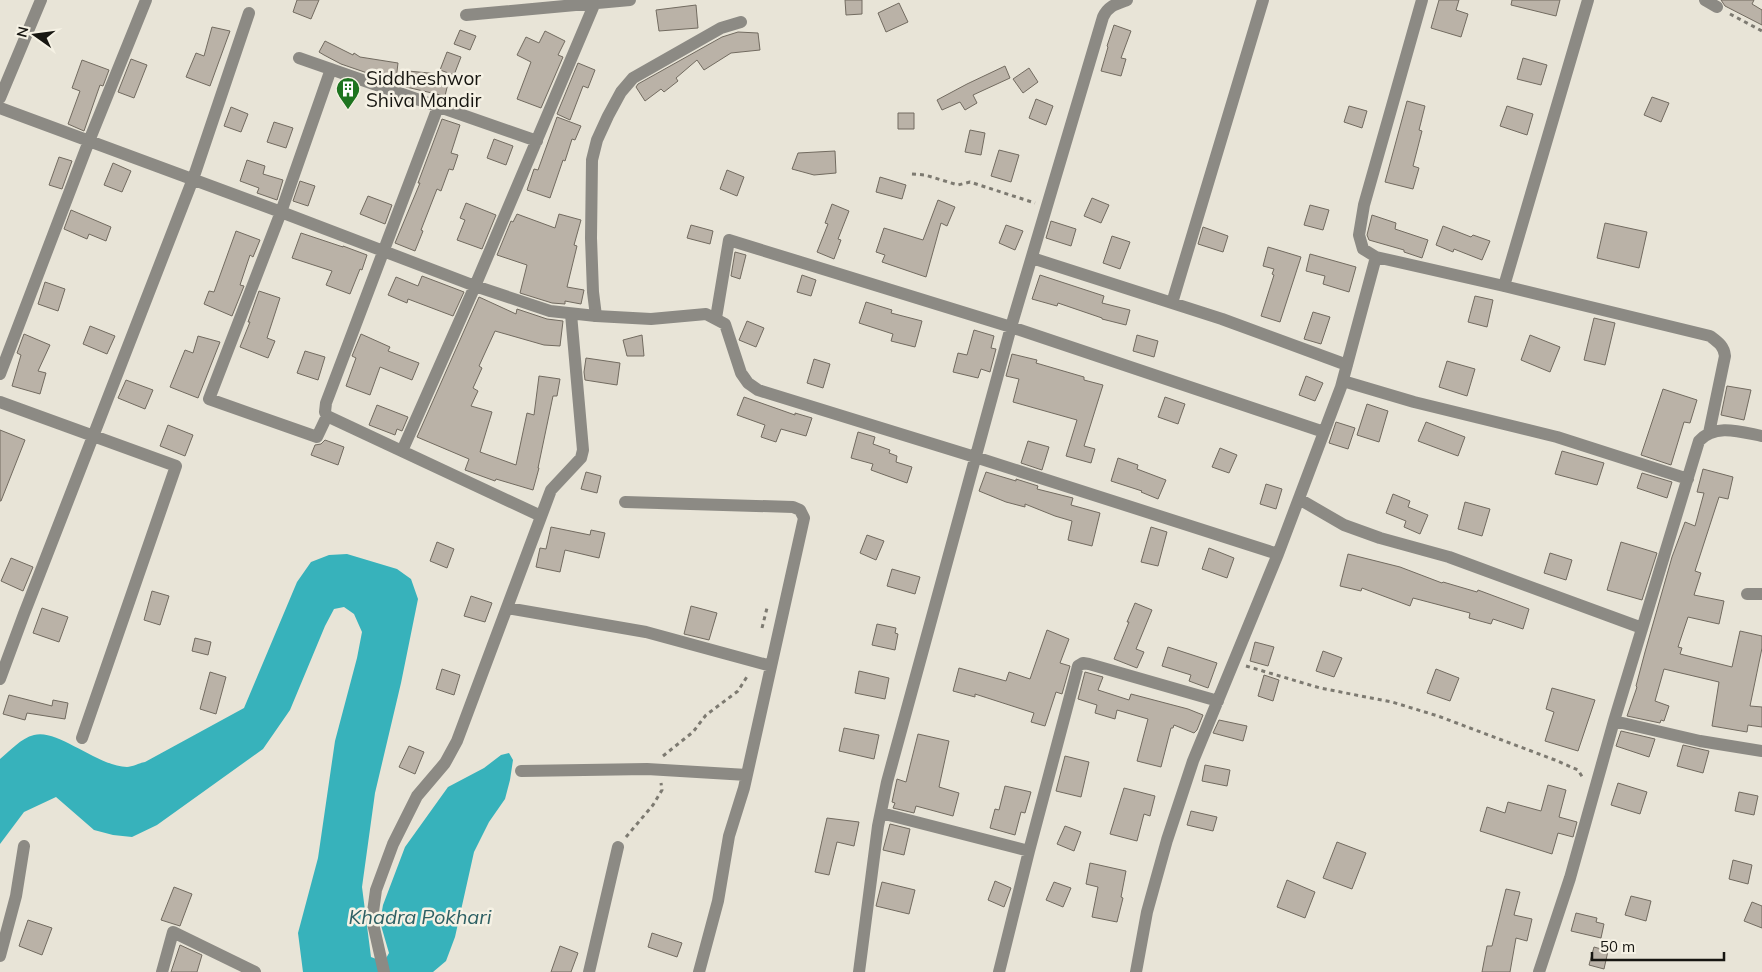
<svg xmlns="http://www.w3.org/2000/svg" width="1762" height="972" font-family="Mulish,sans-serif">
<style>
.water{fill:#37b2bb}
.building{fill:#bab2a7;stroke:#726b60}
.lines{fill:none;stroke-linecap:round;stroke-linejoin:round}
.path{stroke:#7d7a71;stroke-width:3;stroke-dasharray:4 4;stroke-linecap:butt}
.pedestrian{stroke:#8c8a84;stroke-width:12}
.minor{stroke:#8c8a84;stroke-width:12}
.labels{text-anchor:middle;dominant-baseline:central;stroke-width:5;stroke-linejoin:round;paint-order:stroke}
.poi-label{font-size:19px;fill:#171611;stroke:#f5f1e4;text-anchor:start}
.water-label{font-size:20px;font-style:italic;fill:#2e6064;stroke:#f5f1e4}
</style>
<rect width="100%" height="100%" fill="#e8e4d7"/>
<!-- water -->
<path class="water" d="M347 554 397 569 411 579 418 599 401 683 375 793 362 887 371 957 384 962 389 953 380 922 383 905 405 847 448 787 484 768 501 755 509 753 513 760 510 780 505 799 489 822 474 852 455 937 446 961 433 972H303L298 933 318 858 335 741 357 658 362 632 354 614 344 607 334 609 325 626 290 710 263 749 157 825 132 837 113 835 94 830 56 797 24 812 0 844V759C10 751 21 738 34 735 57 728 97 766 127 767 132 767 139 763 145 762L244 708 297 582 311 562 329 555Z"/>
<!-- building -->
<path class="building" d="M297 0H319L311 19 293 12Z
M845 0H862V14L846 15Z
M1439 0H1459L1456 10 1468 14 1461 37 1431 28Z
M1512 0H1560L1556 16 1511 5Z
M1721 0H1754L1752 4 1762 10V25L1725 6Z
M899 3 908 22 886 32 878 13Z
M696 5 698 28 659 31 656 10Z
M1114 25 1131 31 1121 58 1126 59 1121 76 1101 71 1108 47 1107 46Z
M212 27 230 31 210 86 186 77 196 53 204 56Z
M460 30 476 36 470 50 454 44Z
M545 31 565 41 558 55 563 57 541 108 517 99 531 62 517 55 526 37 539 43Z
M738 32 758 33 760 50 731 53 704 70 697 60 676 78 678 81 664 92 661 89 645 101 636 87 638 84 722 37Z
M325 41 353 55 354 53 360 57 398 63 396 80 376 76 341 64 324 55 319 52Z
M447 52 461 57 454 75 440 70Z
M1523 58 1547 65 1541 85 1517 79Z
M131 59 147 65 134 98 118 92Z
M82 60 109 70 103 86 100 85 84 131 68 124 80 91 72 88Z
M578 63 595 70 588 88 583 86 570 120 557 114Z
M1005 66 1010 78 973 95 977 103 965 110 960 102 942 110 937 100 967 84Z
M1029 68 1038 82 1023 93 1013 79Z
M408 71 450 75 445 96 406 87Z
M1652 97 1669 103 1661 122 1644 115Z
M1036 99 1053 106 1046 125 1029 118Z
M1407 101 1425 106 1419 130 1422 131 1413 166 1419 168 1413 189 1385 182Z
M1349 106 1367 111 1362 128 1344 122Z
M1507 106 1533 114 1527 135 1500 126Z
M231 107 248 114 241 132 224 126Z
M898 113H914V129H898Z
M557 117 581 126 575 140 572 139 565 161 563 160 550 198 527 190 534 169 538 170Z
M442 119 460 125 451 153 458 155 453 170 449 169 441 191 437 189 421 230 423 231 415 251 395 243 420 183H418Z
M274 122 293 128 286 148 267 142Z
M970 130 985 133 981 155 965 152Z
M494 139 513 146 506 165 487 158Z
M999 150 1019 155 1011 182 991 176Z
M835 151 836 173 814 175 792 169 798 153Z
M59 157 72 161 62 189 49 185Z
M247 160 265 166 263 174 283 180 277 200 257 193 259 188 240 181Z
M113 163 131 171 122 192 104 185Z
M727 170 744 177 737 196 720 189Z
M880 177 906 185 902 199 876 192Z
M300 181 315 186 308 206 293 201Z
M368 196 392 205 385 224 360 214Z
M1092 198 1109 205 1101 223 1084 216Z
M938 200 955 207 947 226 941 223 926 277 882 262 885 255 876 252 884 228 923 240Z
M466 203 496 215 482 249 457 240 465 220 460 218Z
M832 204 849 211 838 239 841 240 834 259 817 252 828 224 825 223Z
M1310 205 1329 210 1323 230 1304 225Z
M71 210 111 227 106 241 89 234 87 239 64 229Z
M517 214 555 228 559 214 581 220 574 245 577 246 567 287 584 290 581 304 565 301V304L552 303 520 293 527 265 497 255 511 221 513 222Z
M1372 215 1396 223 1395 229 1428 240 1422 258 1404 252V250L1369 240 1367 235Z
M1051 221 1076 229 1071 246 1046 238Z
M1605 223 1647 232 1639 268 1597 258Z
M691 225 713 231 710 244 687 238Z
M1006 225 1023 231 1015 250 999 243Z
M1443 226 1471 237 1473 235 1490 241 1482 260 1454 249 1453 252 1436 245Z
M1203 227 1228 236 1223 252 1198 244Z
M236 231 260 240 253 257 250 255 240 285 244 286 232 316 204 304 209 291 214 292Z
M301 233 343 247V246L367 255 362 270 360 269 350 294 326 285 332 271 292 258Z
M1112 236 1130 242 1120 269 1103 263Z
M1268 247 1301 257 1280 322 1261 316 1274 275 1272 274 1274 269 1263 266Z
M735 252 746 255 740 279 731 276Z
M1310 254 1356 267 1349 292 1323 284 1325 276 1306 271Z
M802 275 816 280 811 296 797 292Z
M1040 275 1104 296 1102 303 1130 310 1126 325 1102 319V318L1058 303 1057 306 1032 299Z
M422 276 464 292 453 316 408 299 407 303 388 295 396 277 418 286Z
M45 282 65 289 58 311 38 304Z
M259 291 280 298 267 338 275 341 268 358 240 347 250 322H248Z
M1475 296 1493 300 1487 327 1468 322Z
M479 297 516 314 517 309 547 319 563 321 560 346 544 345 495 331 479 366 482 368 473 388 478 391 471 406 492 412 480 452 516 465 527 413 534 415 539 376 560 379 557 396H553L538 468H539L533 490 496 479 495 481 465 470 469 459 417 437Z
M866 302 892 310 891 313 922 321 915 347 891 341 893 334 859 323Z
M1313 312 1330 317 1321 344 1304 339Z
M1594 318 1615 323 1605 365 1584 360Z
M747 321 764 328 756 347 739 340Z
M90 326 115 336 107 354 83 344Z
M974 330 994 336 991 348 996 349 990 372 981 369 978 378 953 372 958 353 967 355Z
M24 334 50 345 38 371 46 373 40 394 12 386 21 355 17 353Z
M361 334 390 347 388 351 419 363 412 380 380 367 370 395 346 386 356 358 352 356Z
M642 335 644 356H627L623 340Z
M1137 335 1158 341 1154 357 1133 351Z
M1530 335 1560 347 1550 372 1521 360Z
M198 336 220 342 198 398 170 387 185 350 193 353Z
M305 351 325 357 318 380 297 373Z
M1012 354 1037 360 1036 363 1084 377V380L1103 385 1084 446 1095 449 1091 463 1066 456 1077 420 1013 402 1019 379 1006 376Z
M586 358 620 363 617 385 585 380 584 372Z
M814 359 830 364 823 388 807 383Z
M1447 361 1475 369 1467 396 1439 387Z
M1306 376 1323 383 1315 401 1299 395Z
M126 380 153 390 145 409 118 398Z
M1727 386 1751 390 1744 420 1721 415Z
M1663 389 1697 400 1690 423 1684 422 1671 465 1641 455Z
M744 397 795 415V413L812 418 806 436 781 429 776 442 761 437 765 425 737 415Z
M1165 397 1185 404 1178 424 1158 417Z
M1367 404 1388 411 1379 442 1357 435Z
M377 405 408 417 402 431 397 429 395 435 369 425Z
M1336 422 1355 428 1348 449 1329 443Z
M1426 422 1465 437 1458 456 1418 441Z
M168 425 193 435 185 456 160 446Z
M0 430 25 440 1 501H0Z
M858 432 875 437 873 444 890 450 889 453 897 456 896 462 912 467 907 483 871 470 873 464 851 458Z
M325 440 344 447 338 465 311 455 315 445 321 444Z
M1028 441 1049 447 1042 470 1021 463Z
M1220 448 1237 455 1229 473 1212 467Z
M1562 451 1604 463 1597 485 1555 474Z
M1118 458 1138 465 1137 469 1166 480 1158 499 1141 492 1142 491 1111 481Z
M1703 469 1733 477 1728 499 1719 497 1695 571 1701 573 1694 595 1724 601 1719 624 1688 617 1678 647 1682 648 1680 654 1732 667 1740 631 1762 636V648L1750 706 1762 707V727L1748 725 1747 732 1712 726 1719 682 1664 669 1655 701 1669 706 1664 721 1661 720 1660 723 1627 716 1637 687 1636 686 1645 652 1672 557 1685 522 1695 526 1704 493 1697 492Z
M586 472 601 476 597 493 581 489Z
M986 472 1016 481V479L1038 486 1037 489 1073 498 1071 505 1100 513 1092 546 1068 540 1072 521 1055 516 1025 504V507L1006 502 979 491Z
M1642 473 1672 482 1667 498 1637 488Z
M1266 484 1282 489 1276 509 1260 504Z
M1393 494 1410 501 1408 507 1428 515 1420 534 1404 527 1406 521 1386 513Z
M1465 502 1490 509 1482 536 1458 529Z
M551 527 590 535 591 530 605 533 599 558 565 550 560 572 536 567 540 548 546 549Z
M1151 527 1167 532 1158 566 1141 562Z
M867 535 884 541 876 560 860 553Z
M437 542 454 549 447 568 430 561Z
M1621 542 1657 553 1642 600 1607 590Z
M1209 548 1234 558 1227 578 1202 569Z
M1550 553 1572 560 1566 580 1544 573Z
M1348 554 1400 567 1442 583 1443 582 1477 592 1478 590 1529 609 1523 629 1493 619 1491 624 1469 618 1470 613 1413 598 1410 606 1362 588 1361 591 1340 586Z
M11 558 33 567 23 591 1 581Z
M892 569 920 577 915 594 887 586Z
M152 591 169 596 160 625 144 620Z
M471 596 492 603 485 622 464 616Z
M1135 603 1152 610 1136 649 1144 652 1137 668 1114 659 1129 622H1127Z
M691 606 717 613 709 640 684 634Z
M42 608 68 617 59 642 33 633Z
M877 624 896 628 895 633 898 634 895 650 872 645Z
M1047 630 1069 639 1060 663 1070 666 1062 694 1056 692 1045 726 1031 722 1034 713 975 694V697L953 691 959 668 1006 681 1009 672 1030 679Z
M195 638 211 642 208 655 192 651Z
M1255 642 1274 647 1268 666 1250 661Z
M1168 647 1217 663 1208 688 1189 681 1191 675 1162 666Z
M1323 651 1342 658 1334 677 1316 671Z
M442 669 460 675 454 695 436 689Z
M1436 669 1459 678 1450 701 1427 693Z
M859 671 889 678 885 699 855 693Z
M210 672 226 677 216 714 200 709Z
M1085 672 1103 677 1098 690 1129 700 1131 694 1188 709 1203 715 1197 730 1194 733 1174 725 1173 728H1171L1161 767 1137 761 1148 719 1117 710 1115 719 1095 713 1097 705 1078 699Z
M1264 675 1279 680 1273 701 1258 696Z
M1552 688 1595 700 1578 751 1545 741 1554 712 1546 709Z
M9 695 52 706 53 700 68 703 65 719 27 713 25 720 3 714Z
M1219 720 1247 726 1243 741 1213 733Z
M844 728 879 735 874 759 839 751Z
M1621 731 1655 739 1649 757 1616 746Z
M918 734 949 741 939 787 959 793 953 816 916 806 914 813 893 808 895 803 892 802 897 779 906 782Z
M1683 745 1709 751 1703 773 1677 766Z
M409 746 424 752 415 774 399 767Z
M1065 756 1089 762 1081 797 1056 791Z
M1205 765 1230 770 1227 786 1202 781Z
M1618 783 1647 792 1640 814 1611 805Z
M1548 785 1566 790 1559 817 1577 822 1573 837 1558 833 1552 854 1480 831 1487 807 1505 813 1508 802 1541 811Z
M1005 786 1031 792 1025 813 1021 812 1015 835 990 828 995 809 999 810Z
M1124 788 1155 796 1150 816 1144 814 1137 841 1110 834Z
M1739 792 1758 796 1754 815 1735 811Z
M1191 811 1217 817 1213 831 1187 825Z
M827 818 859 822 854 846 837 842 829 875 815 872Z
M890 824 910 829 904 855 883 850Z
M1065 826 1081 832 1074 851 1057 844Z
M1337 842 1366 853 1352 889 1323 878Z
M1733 860 1752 865 1748 884 1729 879Z
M1090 863 1126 871 1121 897 1123 898 1117 922 1092 917 1098 887 1086 884Z
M1287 880 1315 892 1305 918 1277 907Z
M995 881 1011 888 1004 907 988 900Z
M882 882 915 890 909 914 876 906Z
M1054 882 1071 888 1063 907 1046 900Z
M174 887 192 894 180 926 161 920Z
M1506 889 1520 892 1514 915 1532 919 1527 941 1516 938 1510 972H1482L1487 946H1492Z
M1631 896 1651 901 1646 921 1625 915Z
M1752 902 1762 906V928L1744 921Z
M1576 913 1597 918 1596 922 1604 924 1601 938 1571 931Z
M28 920 52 928 42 955 19 946Z
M652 933 682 943 677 957 648 947Z
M180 945 202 955 197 972H171Z
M560 946 578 953 571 972H551Z
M1594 947 1608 951 1604 969 1589 965Z"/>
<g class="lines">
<!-- path -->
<path class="path" d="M1730 14 1762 31
M912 174 925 175 958 185 970 182 1035 203
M762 628 767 608
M1246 666 1320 688 1392 702 1438 716 1555 760 1578 770 1583 778
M663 756 693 732 706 715 738 691 748 675
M626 837 653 805 662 790 661 783"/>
<!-- pedestrian -->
<path class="pedestrian" d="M596 316 593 292 591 238 592 160 597 140 608 116 621 92 633 78 721 28 741 22"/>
<!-- minor -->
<path class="minor" d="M1422 0 1364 205 1359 235 1363 249 1376 257 1504 286 1710 336C1718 342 1724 346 1725 356L1709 433
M1705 0 1717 7
M466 15 630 0
M299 58 537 141
M0 98 41 0
M438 107 326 403 325 412 327 416 541 516
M0 108 281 212 475 286 550 311 596 316 651 319 706 314 725 324 741 373 748 383 758 390 975 457 1278 554
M1032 258 1222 319 1347 365
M1504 286 1588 0
M1172 303 1263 0
M716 318 729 240 1011 327 1324 432
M0 374 89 141 146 0
M1343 381 1414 402 1557 437 1688 479
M0 402 176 466 82 738
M327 416 317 437 209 399 281 212 331 69
M402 451 475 286 594 5
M1299 499 1344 525 1380 538 1449 557 1642 628
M625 502 793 507 800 510 804 518 744 788 729 836 718 901 699 972
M1747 594H1762
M507 608 646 632 771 666
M0 679 24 614 193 179 249 13
M1614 721 1700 741 1762 751
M521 771 647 769 747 775
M881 813 1029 851
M0 956 16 896 24 846
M162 972 173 932 255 972
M384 972 372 919 376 890 393 844 417 796 445 763 457 741 551 490 581 458 583 450 571 314
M589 972 618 847
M859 972 878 826 887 782 1011 327 1103 17C1108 6 1116 4 1127 0
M999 972 1029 851 1078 666 1083 663 1089 664 1218 701
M1136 972 1147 912 1167 840 1193 761 1278 554 1341 387 1376 257
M1539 972 1570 878 1614 721 1699 441C1715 423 1741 432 1762 436"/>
</g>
<!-- icons -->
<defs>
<g id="building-pin" transform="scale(1.25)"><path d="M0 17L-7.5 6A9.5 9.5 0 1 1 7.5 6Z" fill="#1e7420" stroke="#f5f1e4"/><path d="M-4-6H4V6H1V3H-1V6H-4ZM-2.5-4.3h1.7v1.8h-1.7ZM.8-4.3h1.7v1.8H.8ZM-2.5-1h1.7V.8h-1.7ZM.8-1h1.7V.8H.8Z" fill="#fff"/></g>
</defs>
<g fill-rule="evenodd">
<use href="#building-pin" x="348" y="89"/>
</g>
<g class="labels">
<!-- poi labels -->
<g class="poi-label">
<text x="366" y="78">Siddheshwor<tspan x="366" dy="22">Shiva Mandir</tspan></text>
</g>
<!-- water labels -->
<g class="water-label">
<text x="420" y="916">Khadra Pokhari</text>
</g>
</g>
<!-- north arrow -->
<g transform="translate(35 35) rotate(284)" stroke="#f5f1e4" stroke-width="4" paint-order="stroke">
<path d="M0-4L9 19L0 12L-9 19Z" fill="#171611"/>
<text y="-8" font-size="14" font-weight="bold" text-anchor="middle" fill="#171611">N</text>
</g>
<!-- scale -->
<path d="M1592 952v8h132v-8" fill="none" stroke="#171611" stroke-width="2.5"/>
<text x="1600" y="952" font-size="15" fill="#171611" stroke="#f5f1e4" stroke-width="4" paint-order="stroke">50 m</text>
</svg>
